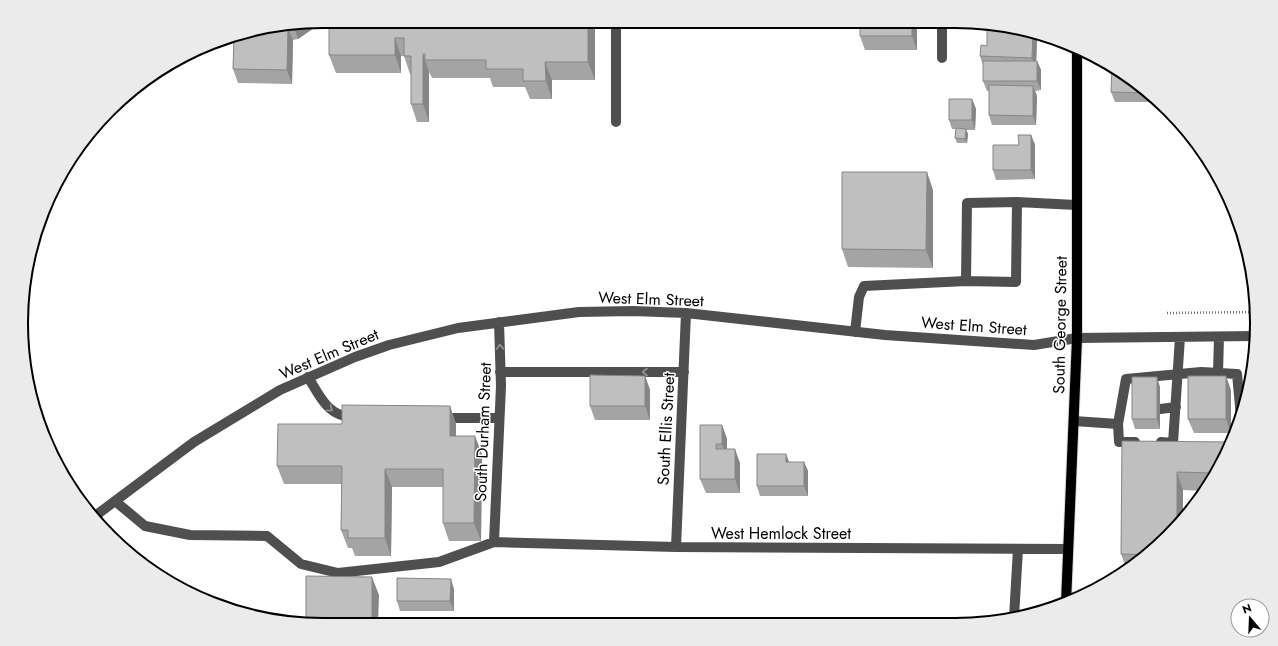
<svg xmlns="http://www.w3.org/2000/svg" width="1278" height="646" font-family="Jost,sans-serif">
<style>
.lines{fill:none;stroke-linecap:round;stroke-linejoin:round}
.major-casing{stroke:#dbdbdb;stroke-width:12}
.path{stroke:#717171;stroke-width:2.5;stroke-dasharray:1 2;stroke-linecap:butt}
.minor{stroke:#4f4f4f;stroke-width:10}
.major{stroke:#000;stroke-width:10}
.wall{fill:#a4a4a4}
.shaded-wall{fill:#868686}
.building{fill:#bfbfbf;stroke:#868686}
.oneway{stroke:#959595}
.labels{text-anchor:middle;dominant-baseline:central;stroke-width:3;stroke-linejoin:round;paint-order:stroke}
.street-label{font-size:16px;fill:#000;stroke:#fff}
.rim{fill:none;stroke:#000;stroke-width:2}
</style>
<rect width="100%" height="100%" fill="#fff"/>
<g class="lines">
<!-- major casing -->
<g class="major-casing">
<path id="major" d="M1066 603 1077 338V48"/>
</g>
<!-- path -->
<path class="path" d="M1167 313 1255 312"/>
<!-- minor -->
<path class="minor" d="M616 21V122
M942 58V22
M966 281 1016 282 1017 202
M855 332 859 297 864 286 966 281 967 203 1017 202 1076 205
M500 372H684
M1218 373 1219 337
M308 377C321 398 327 416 355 418
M1160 409 1176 407
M441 418H499
M1074 421 1118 424 1126 379 1201 372 1237 374 1241 417
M1118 424 1119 442H1135
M1161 442 1173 443 1180 337
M115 501 145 526 190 535 267 536 301 564 338 573 439 562 494 542 676 547 1068 549
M95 516 194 442 280 390 355 357 389 345 458 328 579 312 633 311 686 313 885 335 1034 345 1077 338 1256 336
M494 542 501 386 499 322
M676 547 686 313
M1014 617 1018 549"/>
<!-- major -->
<use href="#major" class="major"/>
</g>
<!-- wall -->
<path class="wall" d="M323 21H595V80H552V99H530L525 87H493L490 78H432L429 72V122H417L411 104V74H410L404 56H401V73H336L329 55V24L321 23 298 39 293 40 292 84 238 83 233 69 234 36Z
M691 21H702L701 27 693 26Z
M917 22V50H865L860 36Z
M980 22 1033 31H1032H1033L1037 41 1036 61H1037L1041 70V90L1035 91 1037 96 1036 125H992L989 115V91H987L983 81V65L980 56 987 46V31H983Z
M1139 83 1152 96V102H1115L1111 92Z
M972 99 976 109 975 130H966L968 134 967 143H957L955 138 956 129H952L949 120Z
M1031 135 1035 145V179L996 180 993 170 1019 145Z
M933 190V268L848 267 842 249Z
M645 376 650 390V420H595L590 406Z
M1160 387V429H1135L1132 419Z
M1231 390V433H1194L1188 419Z
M450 406 456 424V436L482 454 481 541H449L443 523V487H392L391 556H355L352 548H348L341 530V484H284L277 466 342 424Z
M722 425 727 439V449L740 463V493H706L700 479Z
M1122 441 1226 456 1203 491 1183 490 1182 522 1139 563 1127 570 1121 554Z
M789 462H804L808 471V496H760L757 486Z
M454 589V611H400L397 601Z"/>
<!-- shaded-wall -->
<path class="shaded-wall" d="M320 21 321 23 298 39 295 30 302 24Z
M588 21H595V80L588 62Z
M700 21H702L701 27 700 22Z
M912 22H917V50L912 36Z
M293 26 289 31 293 40 292 84 287 70 288 27Z
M1033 31 1037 41 1036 67 1032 58Z
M395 38 401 56V73L395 55Z
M423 54 429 72V122L423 104Z
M1037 61 1041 70V90L1037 81Z
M545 62 552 80V99L546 81Z
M1033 86 1037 96 1036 125 1033 116Z
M1148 92 1152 96V102Z
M972 99 976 109 975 130 972 120Z
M966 129 968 134 967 143 965 139Z
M1031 135 1035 145V179L1031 170Z
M927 172 933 190V268L926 250Z
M645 376 650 390V420L645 406Z
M1226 376 1231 390V433L1226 419Z
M1157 377 1160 387V429L1157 419Z
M450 406 456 424V454L450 436Z
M722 425 727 439V458L722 444Z
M475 436 482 454 481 541 474 523Z
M735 449 740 463V493L735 479Z
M786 454 790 464 786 462Z
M804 462 808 471V496L804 486Z
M385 469 392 487 391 556 385 538Z
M1177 472 1183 490V520L1177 527Z
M372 577 379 595 378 624H372Z
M451 579 454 589V611L450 601Z"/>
<!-- building -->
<path class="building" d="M329 21H588V62H545L546 81H523V69H486V60H425V54H423V104H411V56H404V38H395V55H329Z
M860 22H912V36H860Z
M302 24 295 30 289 31V27Z
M288 27 287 70 233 69 234 36Z
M987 30 1033 31 1032 58 980 56 981 45 987 46Z
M983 61H1037V81H983Z
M1112 66 1139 83 1148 93 1111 92Z
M989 85 1033 86V116L989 115Z
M949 99H972V120H949Z
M956 128 966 129 965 139 955 138Z
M1018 135H1031V170H993V145H1019Z
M842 172H927L926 250 842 249Z
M590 375 645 376V406H590Z
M1188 376H1226V419H1188Z
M1132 377H1157V419H1132Z
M342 405 450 406V436H475L474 523H443V469H385V538H348V530H341L342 466H277L278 424H342Z
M700 425H722V444H716V449H735V479H700Z
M1122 441 1232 442 1226 456 1215 473 1177 472V527L1147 555 1121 554Z
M757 454H786V462H804V486H757Z
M306 576 372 577V624H306Z
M397 578 451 579 450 601H397Z"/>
<!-- one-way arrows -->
<defs><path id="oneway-chevron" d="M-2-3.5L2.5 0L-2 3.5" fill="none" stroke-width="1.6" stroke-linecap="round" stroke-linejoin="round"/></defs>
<g class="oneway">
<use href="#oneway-chevron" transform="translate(500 347) rotate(-92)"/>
<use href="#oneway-chevron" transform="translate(645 372) rotate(180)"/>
<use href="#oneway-chevron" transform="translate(330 409) rotate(38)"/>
</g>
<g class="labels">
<!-- street labels -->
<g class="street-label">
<text transform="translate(651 299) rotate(2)">West Elm Street</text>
<text transform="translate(1060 325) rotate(-89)">South George Street</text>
<text transform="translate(974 326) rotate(4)">West Elm Street</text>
<text transform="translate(329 354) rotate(-23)">West Elm Street</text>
<text transform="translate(666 429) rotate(-87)">South Ellis Street</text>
<text transform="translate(483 432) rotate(-88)">South Durham Street</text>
<text x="781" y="533">West Hemlock Street</text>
</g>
</g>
<!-- crop -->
<path d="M0 0H1278V646H0ZM323 28H955A295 295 0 0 1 1250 323V323A295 295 0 0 1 955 618H323A295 295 0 0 1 28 323V323A295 295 0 0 1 323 28Z" fill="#ebebeb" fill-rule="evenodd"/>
<path class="rim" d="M323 28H955A295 295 0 0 1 1250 323V323A295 295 0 0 1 955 618H323A295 295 0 0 1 28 323V323A295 295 0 0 1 323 28Z"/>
<!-- north arrow -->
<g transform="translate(1250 618) rotate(341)"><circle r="19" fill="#ffffff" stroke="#999999"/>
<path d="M0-3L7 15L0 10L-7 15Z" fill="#000000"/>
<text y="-6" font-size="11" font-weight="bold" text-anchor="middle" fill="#000000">N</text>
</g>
</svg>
